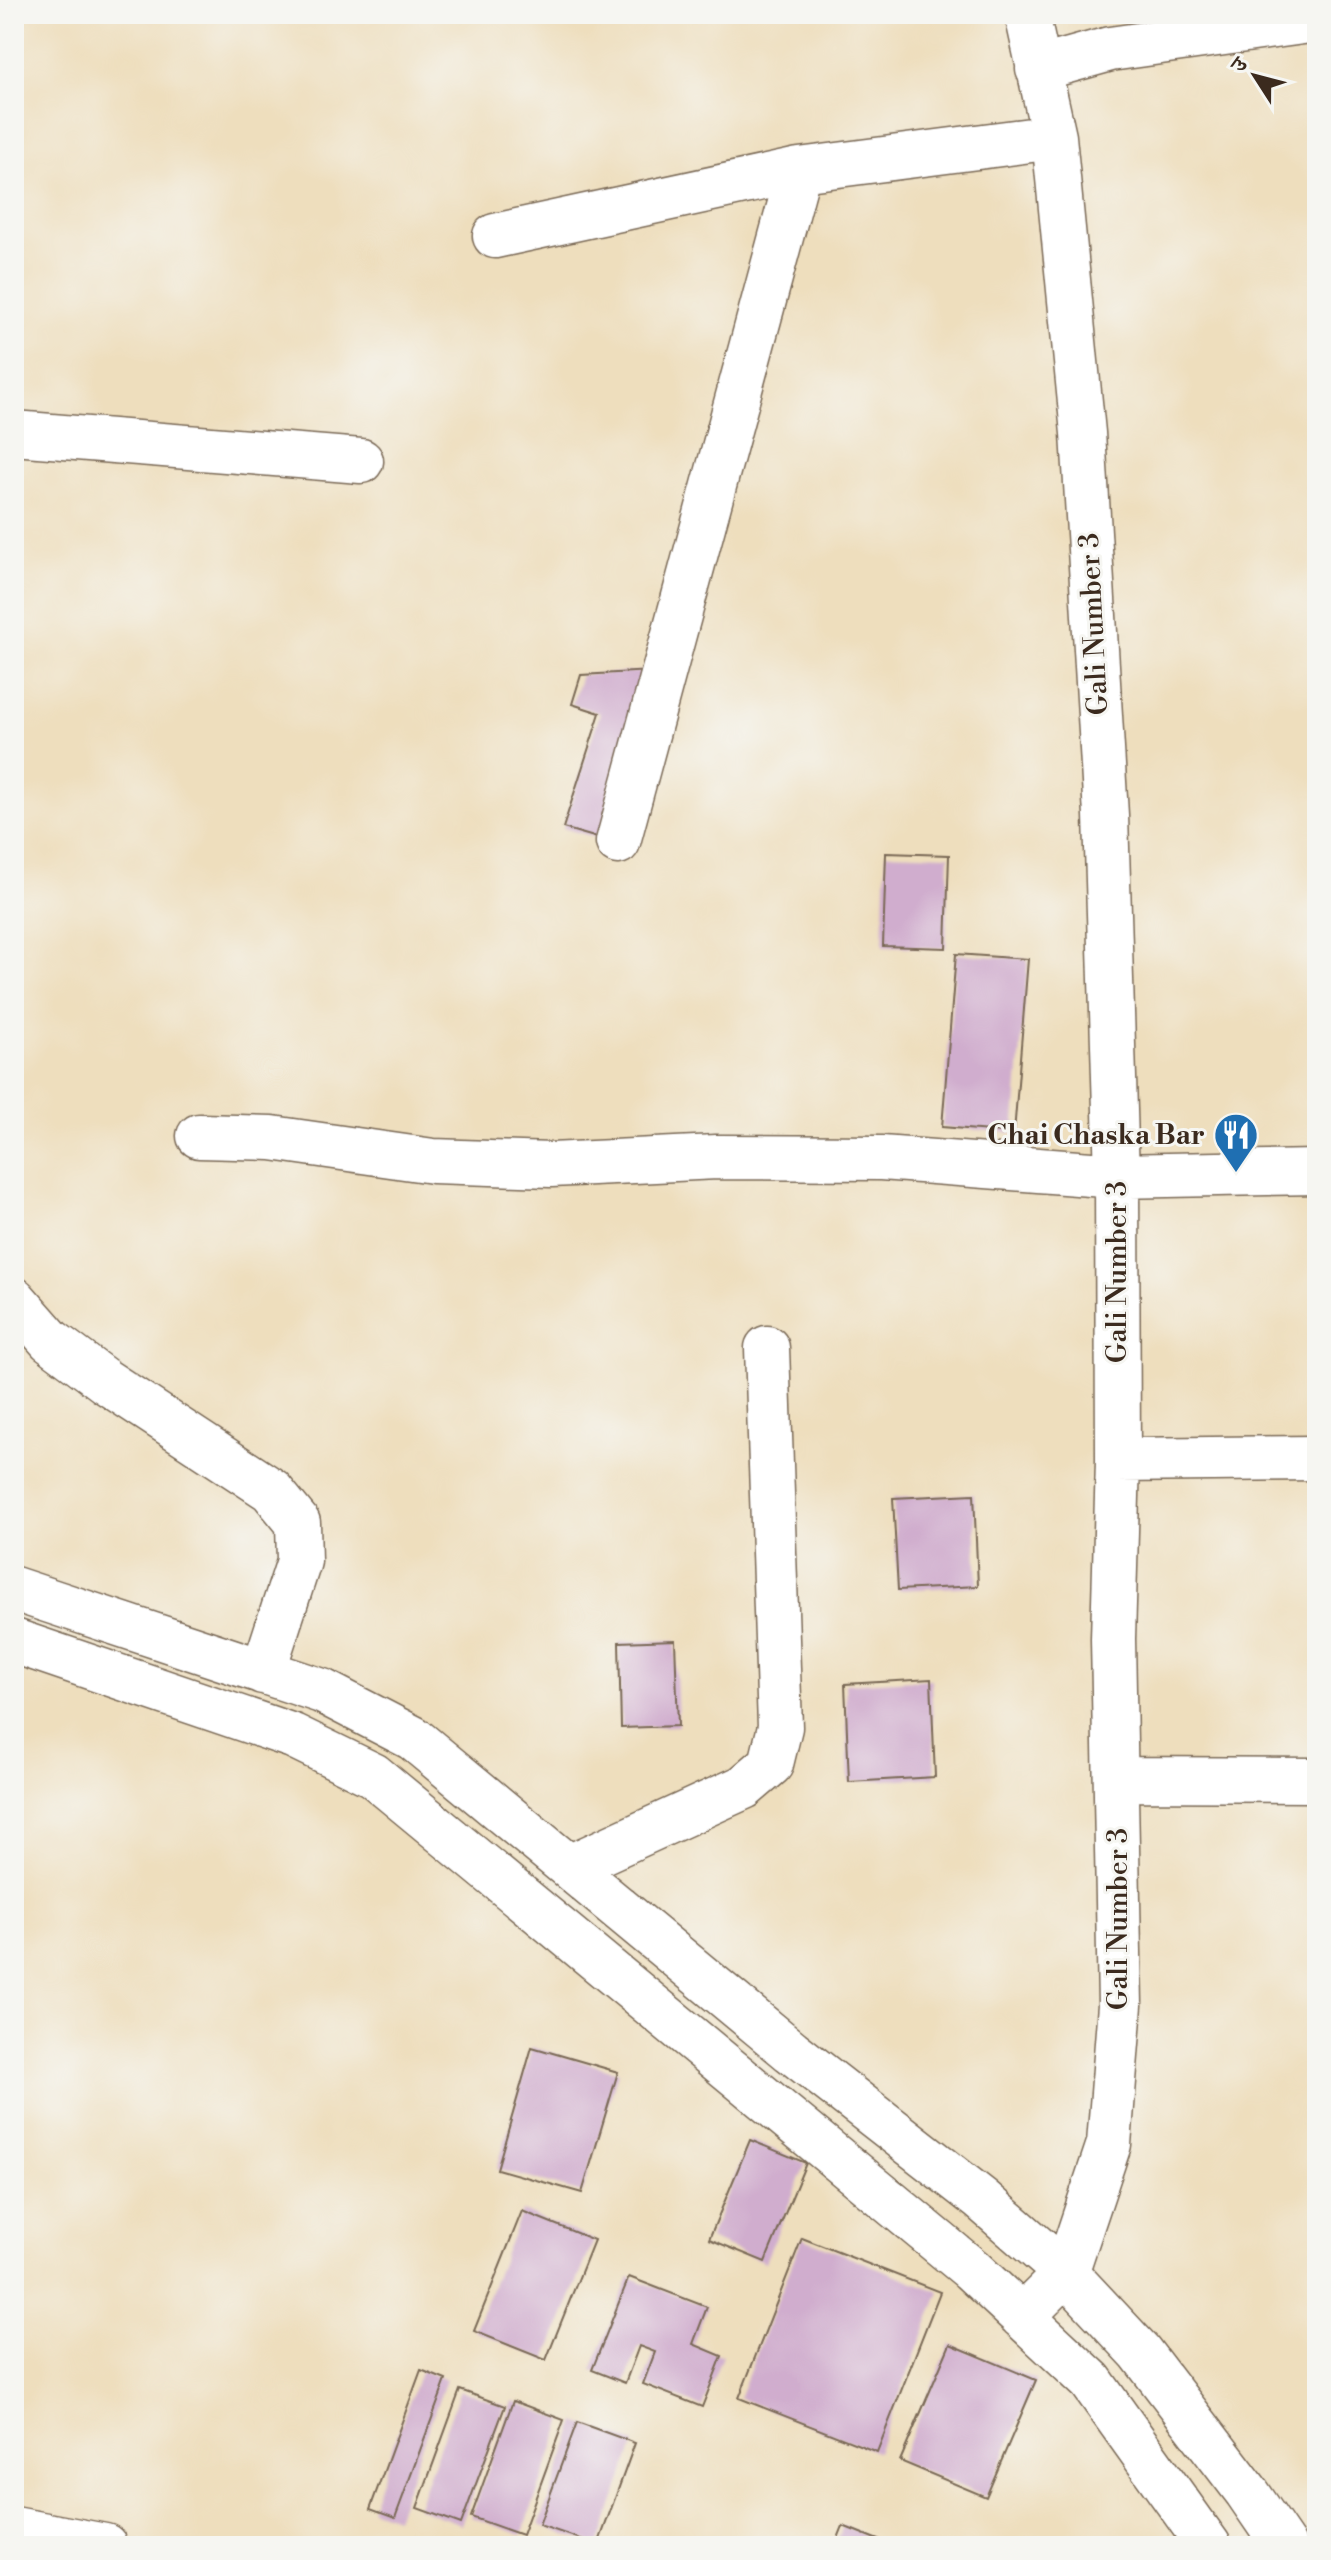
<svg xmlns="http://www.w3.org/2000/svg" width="1331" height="2560" font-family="'Libre Bodoni','Noto Serif Devanagari',serif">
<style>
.building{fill:#d0adce}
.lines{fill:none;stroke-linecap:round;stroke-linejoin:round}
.minor-casing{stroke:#7a6956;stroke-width:47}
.minor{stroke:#fff;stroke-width:44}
.labels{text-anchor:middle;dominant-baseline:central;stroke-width:6;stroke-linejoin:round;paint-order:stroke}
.street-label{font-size:28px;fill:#3b2a1e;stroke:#f6f6f2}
.poi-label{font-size:28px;font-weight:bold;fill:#3b2a1e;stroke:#f6f6f2;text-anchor:end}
</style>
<rect width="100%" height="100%" fill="#f6f6f2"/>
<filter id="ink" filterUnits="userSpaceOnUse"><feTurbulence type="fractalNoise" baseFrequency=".0125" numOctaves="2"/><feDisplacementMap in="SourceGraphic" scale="16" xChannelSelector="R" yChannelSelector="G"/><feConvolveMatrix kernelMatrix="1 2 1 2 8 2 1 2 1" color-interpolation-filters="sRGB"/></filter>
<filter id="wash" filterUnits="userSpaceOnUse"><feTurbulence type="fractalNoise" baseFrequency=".006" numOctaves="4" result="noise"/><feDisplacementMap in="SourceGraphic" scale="32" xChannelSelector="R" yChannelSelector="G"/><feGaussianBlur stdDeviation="1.8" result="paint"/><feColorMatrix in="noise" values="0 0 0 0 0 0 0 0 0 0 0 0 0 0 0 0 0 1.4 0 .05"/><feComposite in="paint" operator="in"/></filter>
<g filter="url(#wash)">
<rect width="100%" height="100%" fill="#eedebd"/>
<g id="blocks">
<!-- building -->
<path class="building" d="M651 671 601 839 563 828 600 713 572 704 581 675Z
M886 853 949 855 946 948 883 946Z
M956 954 1028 959 1014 1133 942 1127Z
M974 1494 978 1586 898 1590 893 1498Z
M675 1640 678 1726 621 1728 619 1642Z
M931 1679 935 1777 849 1782 845 1684Z
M532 2047 618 2072 582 2193 497 2169Z
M750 2140 806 2163 765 2262 709 2239Z
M522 2211 594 2240 546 2360 474 2331Z
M802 2238 940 2292 877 2452 739 2398Z
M629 2277 707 2307 693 2344 722 2356 702 2407 643 2384 655 2352 639 2346 625 2383 592 2370Z
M950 2344 1036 2380 986 2497 900 2461Z
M421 2370 446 2380 395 2518 370 2509Z
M460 2390 505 2406 461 2524 417 2508Z
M513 2401 564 2420 522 2535 471 2517Z
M577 2422 635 2443 598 2545 539 2525Z
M843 2526 893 2546H835Z"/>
</g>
</g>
<g filter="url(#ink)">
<use href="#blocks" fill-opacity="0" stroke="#7a6956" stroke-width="2"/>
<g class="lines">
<!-- minor casing -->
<g class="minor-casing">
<path id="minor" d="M1038 69 1110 49 1317 20
M495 236 799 170 1054 137
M14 433 361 461
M618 842 799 170
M199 1136 272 1138 433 1161 551 1165 717 1157 881 1158 1117 1176 1317 1172
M14 1299 50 1340 105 1381 271 1490 298 1523 299 1561 263 1672
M1118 1460 1317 1458
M14 1589 322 1691 413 1738 791 2051 981 2199 1066 2273 1140 2352 1247 2492 1284 2546
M14 1641 293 1736 373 1775 971 2269 1091 2381 1209 2546
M1117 1779 1317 1780
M569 1867 744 1787 771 1764 780 1727 767 1348
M1022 2317 1066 2273 1109 2144 1120 2005 1113 1639 1118 1460 1117 1176 1106 815 1083 433 1054 137 1027 14
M14 2529 105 2546"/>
</g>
<!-- minor -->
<use href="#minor" class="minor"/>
</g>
</g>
<!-- icons -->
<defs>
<g id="restaurant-pin" transform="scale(2.3)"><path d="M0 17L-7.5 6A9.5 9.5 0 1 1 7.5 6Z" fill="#1f6fb2" stroke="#f6f6f2"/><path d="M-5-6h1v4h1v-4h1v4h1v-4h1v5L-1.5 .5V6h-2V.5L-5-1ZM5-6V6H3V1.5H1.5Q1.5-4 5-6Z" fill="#fff"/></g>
</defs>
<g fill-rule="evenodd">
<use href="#restaurant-pin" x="1236" y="1135"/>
</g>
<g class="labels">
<!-- street labels -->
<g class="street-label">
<text transform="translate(1094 624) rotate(-93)">Gali Number 3</text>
<text transform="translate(1117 1272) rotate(-90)">Gali Number 3</text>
<text transform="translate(1118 1919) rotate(-90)">Gali Number 3</text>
</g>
<!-- poi labels -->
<g class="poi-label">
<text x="1205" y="1135">Chai Chaska Bar</text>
</g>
</g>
<!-- margin -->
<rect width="1331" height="2560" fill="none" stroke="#f6f6f2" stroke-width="48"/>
<!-- north arrow -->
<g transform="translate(1255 76) rotate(306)" stroke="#f6f6f2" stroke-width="6" paint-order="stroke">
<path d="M0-6L14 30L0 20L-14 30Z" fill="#3b2a1e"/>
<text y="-12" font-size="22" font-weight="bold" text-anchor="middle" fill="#3b2a1e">उ</text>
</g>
</svg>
